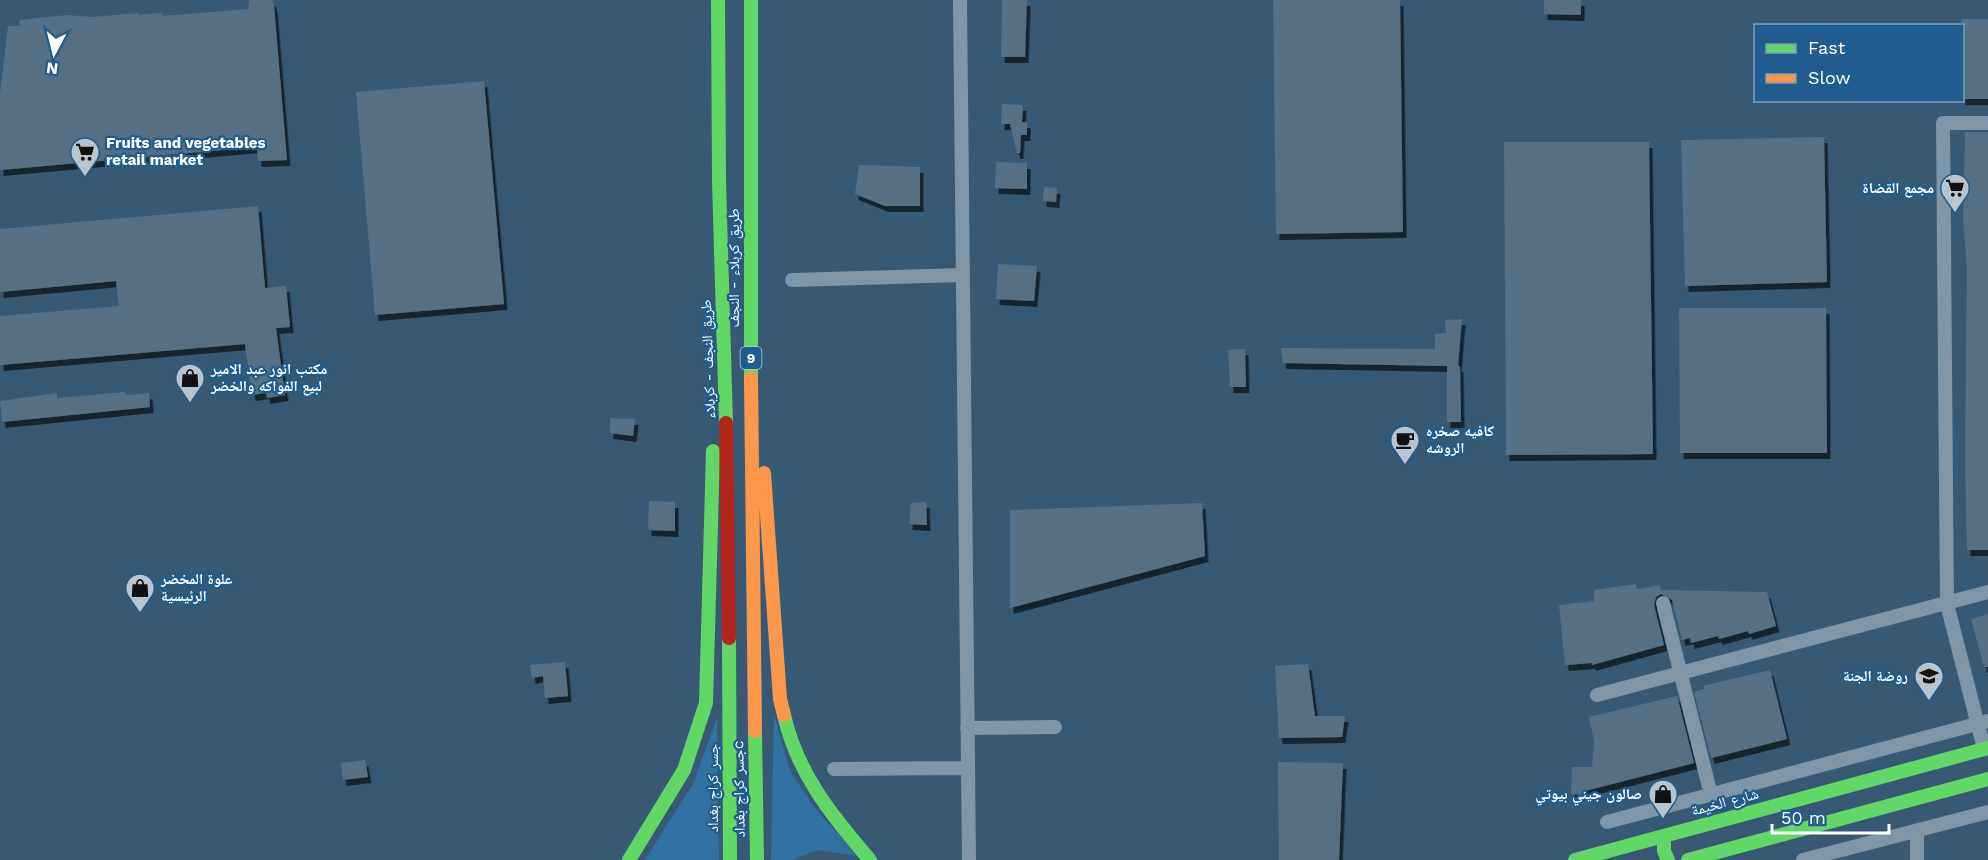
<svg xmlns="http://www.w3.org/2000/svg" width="1988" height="860" font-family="'Work Sans','Noto Naskh Arabic',sans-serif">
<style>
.green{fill:#3171a2}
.building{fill:#546f84;filter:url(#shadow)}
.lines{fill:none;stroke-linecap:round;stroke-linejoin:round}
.street{stroke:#7f95a8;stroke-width:14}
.fast{stroke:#63d668;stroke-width:14}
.slow{stroke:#ff974d;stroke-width:14}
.jam{stroke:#b3261e;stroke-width:14}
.labels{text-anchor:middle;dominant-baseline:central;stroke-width:4.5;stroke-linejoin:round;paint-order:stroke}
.shield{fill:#205c8d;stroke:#bccedd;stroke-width:1.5}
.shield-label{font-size:14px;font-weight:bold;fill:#fff}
.poi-label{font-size:15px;font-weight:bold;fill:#fff;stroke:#205c8d;text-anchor:start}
.street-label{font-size:15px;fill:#fff;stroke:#205c8d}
</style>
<defs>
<filter id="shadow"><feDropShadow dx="3.5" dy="6" stdDeviation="0" flood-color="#0009"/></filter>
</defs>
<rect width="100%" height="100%" fill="#385974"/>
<!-- green -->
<path class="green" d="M774 715 790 771 816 810 859 856 817 850 792 860H771Z
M717 718 719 860H645L693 784Z"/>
<!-- building -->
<path class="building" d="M249 0H272L274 6 287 160 258 161 257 147 0 170V94L8 26H20L19 20 67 15 92 17 139 13 138 15 162 13V16L248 9Z
M1002 0H1027L1025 57H1001Z
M1273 0H1400L1403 232 1276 234Z
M1544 0H1581V15L1544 14Z
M1962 19H1988V99H1962Z
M484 81 504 304 375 315 356 92Z
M1002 104 1023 105 1022 122H1027V135H1021L1020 153H1017L1010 124H1001Z
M1965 132H1988V550H1967L1965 459 1967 268 1963 220Z
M1824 137 1827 282 1685 286 1681 140Z
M1504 142H1649L1653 454 1506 455Z
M996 162 1027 163V189L995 188Z
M859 165 920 167V206H885L855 194Z
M1044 187 1057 188 1056 202 1043 201Z
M258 206 265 288 286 286 290 327 276 328 285 395 267 398 266 393 252 395 245 344 0 365V316L119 306 116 281 0 292V229Z
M998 264 1037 266 1034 301 996 299Z
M1679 308H1826L1827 453H1680Z
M1462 319 1458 366H1460L1461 422H1447V366L1283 363 1281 348 1435 349V334L1446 333 1445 320Z
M1245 349 1246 387H1230L1228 350Z
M125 392 126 395 149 393 150 407 2 422 0 401 57 393V398Z
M610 418 635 419 633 436 610 433Z
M649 501 675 502V531L648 530Z
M926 502 927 525 909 524 911 503Z
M1202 503 1205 556 1010 608V510Z
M1636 584 1637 589 1660 585 1661 590 1767 592 1776 626 1749 634 1748 631 1719 639 1718 636 1691 643 1690 638 1682 640 1672 600 1661 594 1656 597 1654 605 1664 645 1592 665V663L1565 665 1559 605 1594 601V590Z
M1988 614V667H1984L1971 619Z
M565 662 568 696 545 698 543 676 532 678 530 665Z
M1308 664 1315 716H1345L1342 737 1279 738 1275 666Z
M1770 670 1787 739 1711 758 1694 692 1704 689 1703 686Z
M1677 696 1694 763 1585 791V795L1571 794 1572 767H1592L1594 741 1589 717Z
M365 760 368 777 343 780 341 763Z
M1278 762 1343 763 1339 860H1279Z"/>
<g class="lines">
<!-- street -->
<path class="street" d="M960 0 969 860
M792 280 962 275
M1663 603 1711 795
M1597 695 1988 592
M967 728 1055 727
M1984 749 1947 604 1943 123H1988
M834 769 967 768
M1607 822 1988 721
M1917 831V860
M1803 860 1988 812"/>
<!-- fast -->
<path class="fast" d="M718 0 719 181 726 423
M751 0V378
M729 638 730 860
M784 715C797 773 832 816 870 860
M755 731 757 860
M1664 836V851L1668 860
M629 860 684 770 706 703 713 451
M1575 860 1988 748
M1688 860 1988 779"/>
<!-- slow -->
<path class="slow" d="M751 378 755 731
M764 473 780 699 784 715"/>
<!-- jam -->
<path class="jam" d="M726 423 729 638"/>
</g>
<!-- icons -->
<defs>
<g id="supermarket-pin" transform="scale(1.5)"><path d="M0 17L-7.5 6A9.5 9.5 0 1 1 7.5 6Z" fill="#b9c5ce" stroke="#205c8d"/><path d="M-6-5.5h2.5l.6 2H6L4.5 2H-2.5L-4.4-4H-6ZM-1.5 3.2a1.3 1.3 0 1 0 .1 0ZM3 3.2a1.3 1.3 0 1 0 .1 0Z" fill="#111"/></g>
<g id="shop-pin" transform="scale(1.5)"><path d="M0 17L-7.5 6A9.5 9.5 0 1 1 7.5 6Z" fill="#b9c5ce" stroke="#205c8d"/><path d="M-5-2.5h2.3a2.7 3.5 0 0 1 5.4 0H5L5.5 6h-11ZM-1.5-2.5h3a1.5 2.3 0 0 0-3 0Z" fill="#111"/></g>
<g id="cafe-pin" transform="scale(1.5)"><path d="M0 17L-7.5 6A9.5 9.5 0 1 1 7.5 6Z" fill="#b9c5ce" stroke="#205c8d"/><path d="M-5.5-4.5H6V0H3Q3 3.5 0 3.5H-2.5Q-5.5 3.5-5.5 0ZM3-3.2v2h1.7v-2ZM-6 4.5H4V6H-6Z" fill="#111"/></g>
<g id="school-pin" transform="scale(1.5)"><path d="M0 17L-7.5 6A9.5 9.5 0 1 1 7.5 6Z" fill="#b9c5ce" stroke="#205c8d"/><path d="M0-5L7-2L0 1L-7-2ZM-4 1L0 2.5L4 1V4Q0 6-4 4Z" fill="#111"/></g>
</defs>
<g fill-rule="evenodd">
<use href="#supermarket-pin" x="85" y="152"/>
<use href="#supermarket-pin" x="1955" y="188"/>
<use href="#shop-pin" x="190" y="378"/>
<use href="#cafe-pin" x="1405" y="440"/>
<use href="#shop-pin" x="140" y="588"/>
<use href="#school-pin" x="1929" y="676"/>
<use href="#shop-pin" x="1663" y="794"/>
</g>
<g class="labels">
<!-- shield labels -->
<rect class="shield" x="740.5" y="347" width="21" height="22" rx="4.5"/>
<g class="shield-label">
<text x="751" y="358">9</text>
</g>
<!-- poi labels -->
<g class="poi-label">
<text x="106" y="143">Fruits and vegetables<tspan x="106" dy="17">retail market</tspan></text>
<text x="1934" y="188" text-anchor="end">مجمع القضاة</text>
<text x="211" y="369">مكتب انور عبد الامير<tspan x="211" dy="17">لبيع الفواكه والخضر</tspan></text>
<text x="1426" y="431">كافيه صخره<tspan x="1426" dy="17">الروشه</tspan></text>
<text x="161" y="579">علوة المخضر<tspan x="161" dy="17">الرئيسية</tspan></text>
<text x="1908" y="676" text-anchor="end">روضة الجنة</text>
<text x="1642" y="794" text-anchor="end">صالون جيني بيوتي</text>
</g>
<!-- street labels -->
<g class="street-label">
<text transform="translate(734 268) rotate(-90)">طريق کربلاء - النجف</text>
<text transform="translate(708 359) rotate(-92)">طريق النجف - کربلاء</text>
<text transform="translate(713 788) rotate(-90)">جسر كراج بغداد</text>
<text transform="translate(739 789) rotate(-91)">جسر كراج بغدادc</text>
<text transform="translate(1725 802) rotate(-15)">شارع الخيمة</text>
</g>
</g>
<!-- legend -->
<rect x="1754" y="24" width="210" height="78" fill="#205c8d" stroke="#799dbb" stroke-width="1.5"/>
<rect x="1766" y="44" width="30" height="9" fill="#63d668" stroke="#799dbb" stroke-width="1.5"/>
<text x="1808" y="54" font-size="18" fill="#ffffff">Fast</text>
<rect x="1766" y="74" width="30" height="9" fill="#ff974d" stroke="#799dbb" stroke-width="1.5"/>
<text x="1808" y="84" font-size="18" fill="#ffffff">Slow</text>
<!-- north arrow -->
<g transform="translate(54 54) rotate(187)" stroke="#205c8d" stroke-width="4.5" paint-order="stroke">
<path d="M0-4.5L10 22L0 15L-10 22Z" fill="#ffffff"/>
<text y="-9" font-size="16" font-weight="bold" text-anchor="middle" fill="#ffffff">N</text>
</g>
<!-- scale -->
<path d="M1772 824v9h117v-9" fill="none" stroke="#ffffff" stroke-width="3"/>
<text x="1781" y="824" font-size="18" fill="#ffffff" stroke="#205c8d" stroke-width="4.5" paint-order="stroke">50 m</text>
</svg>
